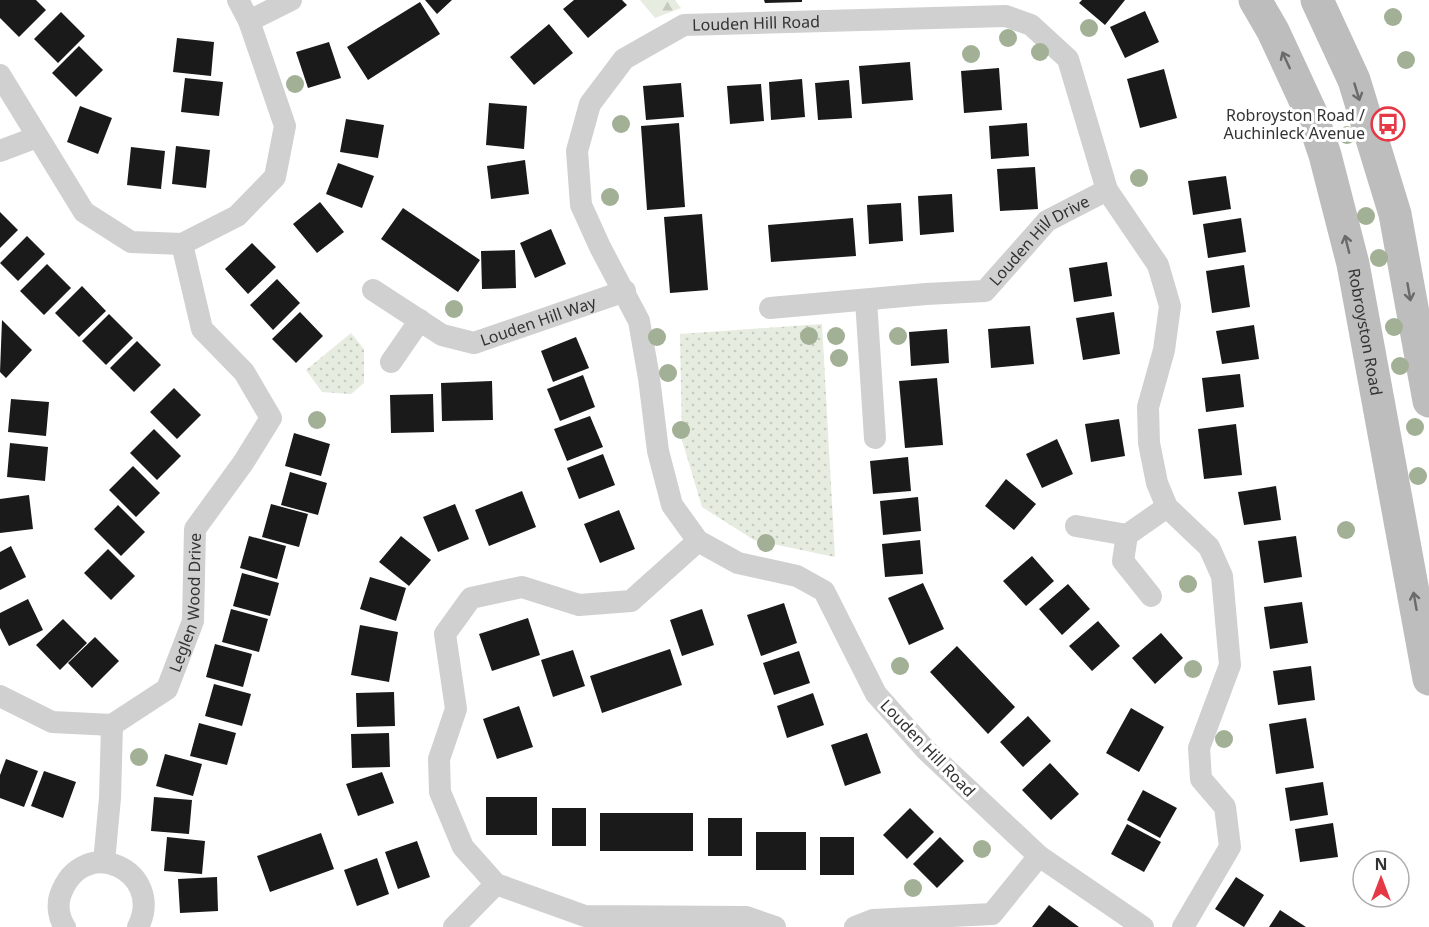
<svg xmlns="http://www.w3.org/2000/svg" width="1429" height="927" font-family="'Noto Sans',sans-serif">
<style>
.grass{fill:url(#grass-dots)}
.forest{fill:url(#forest-firs)}
.building{fill:#1a1a1a}
.lines{fill:none;stroke-linecap:round;stroke-linejoin:round}
.minor{stroke:#d0d0d0;stroke-width:22}
.secondary{stroke:#bdbdbd;stroke-width:33}
.tree{fill:#a2b095}
.oneway{stroke:#6a6a6a}
.labels{text-anchor:middle;dominant-baseline:central;stroke-width:6;stroke-linejoin:round;paint-order:stroke}
.street-label{font-size:16px;fill:#333;stroke:#fff}
.poi-label{font-size:16px;fill:#333;stroke:#fff;text-anchor:end}
</style>
<defs>
<pattern id="grass-dots" width="8" height="8" patternUnits="userSpaceOnUse" patternTransform="scale(1.5)"><rect width="8" height="8" fill="#e6ecdf"/><path d="M2 2h.1M6 6h.1" fill="none" stroke="#c6cbc0" stroke-width="1.8" stroke-linecap="round"/></pattern>
<pattern id="forest-firs" width="22" height="20" patternUnits="userSpaceOnUse" patternTransform="scale(1.5)"><rect width="22" height="20" fill="#e6ecdf"/><path d="M5 1l3.5 6h-7zM16 11l3.5 6h-7z" fill="#c6cbc0"/></pattern>
</defs>
<rect width="100%" height="100%" fill="#fff"/>
<!-- grass -->
<path class="grass" d="M822 324 835 557 754 540 702 507 682 440 680 334Z
M351 333 364 349V383L351 394 322 392 306 370Z"/>
<!-- forest -->
<path class="forest" d="M640 0H675L681 8 655 18Z"/>
<!-- building -->
<path class="building" d="M0 0H36L46 10 19 37 0 18Z
M425 0H452L437 14Z
M574 0H622L627 5 588 38 563 9Z
M764 0H802V2L765 3Z
M1082 0H1125L1105 25 1079 3Z
M420 2 440 34 368 80 347 47Z
M1145 11 1159 42 1125 58 1110 27Z
M61 12 85 36 58 63 34 39Z
M549 24 573 53 534 85 510 57Z
M177 38 214 42 211 76 173 72Z
M329 42 341 78 308 88 296 52Z
M79 46 103 70 76 97 52 73Z
M910 62 913 100 862 104 859 66Z
M999 68 1002 110 964 113 961 71Z
M1164 69 1177 118 1140 128 1127 79Z
M185 78 223 82 219 116 181 112Z
M802 79 805 117 771 120 769 82Z
M849 80 852 118 818 120 815 83Z
M681 83 684 117 646 120 643 86Z
M761 84 764 121 730 124 727 86Z
M489 103 527 106 524 149 486 145Z
M80 106 112 118 98 154 67 142Z
M346 119 384 125 378 158 340 152Z
M679 123 685 207 647 210 641 126Z
M1027 123 1029 156 991 159 989 126Z
M176 146 210 150 206 188 172 184Z
M131 147 165 151 161 189 127 185Z
M525 160 529 194 491 199 487 166Z
M338 163 374 176 362 208 326 194Z
M1035 167 1038 209 1000 211 997 169Z
M1226 176 1231 209 1193 215 1188 181Z
M952 194 954 232 920 235 918 196Z
M320 202 344 232 317 253 293 224Z
M901 203 903 241 869 244 867 205Z
M403 208 480 260 458 292 381 239Z
M0 212 18 230 0 248Z
M702 214 708 290 670 293 664 217Z
M853 218 856 256 771 262 768 225Z
M1241 218 1246 252 1208 258 1203 224Z
M551 229 566 264 535 278 520 243Z
M27 236 45 254 18 281 0 263Z
M252 243 276 267 248 294 225 269Z
M515 250 516 288 482 289 481 251Z
M1107 262 1112 296 1074 302 1069 268Z
M47 264 71 288 44 315 20 291Z
M1244 265 1250 307 1212 313 1206 271Z
M277 279 300 303 273 330 250 305Z
M82 286 106 311 79 337 55 313Z
M300 312 323 336 296 363 272 339Z
M1114 312 1120 354 1083 360 1076 318Z
M109 314 133 338 106 365 82 341Z
M2 320 32 350 6 378 0 372Z
M1254 325 1259 359 1222 364 1216 331Z
M1030 326 1034 364 991 368 988 329Z
M947 329 949 363 911 366 909 332Z
M576 337 589 368 553 382 541 351Z
M137 341 161 365 134 392 110 368Z
M1240 374 1244 407 1206 412 1202 378Z
M583 375 595 407 560 421 547 389Z
M937 378 943 445 905 448 899 381Z
M492 381 493 420 442 421 441 383Z
M174 388 201 415 177 439 150 412Z
M433 394 434 432 391 433 390 395Z
M11 399 49 402 46 436 8 432Z
M590 416 603 447 567 461 554 429Z
M1119 419 1125 456 1091 462 1085 424Z
M1236 424 1242 475 1204 479 1198 429Z
M154 429 181 456 157 480 130 453Z
M294 433 330 444 321 476 285 466Z
M1057 439 1073 474 1042 488 1026 454Z
M10 443 48 447 45 481 7 477Z
M603 454 615 485 579 499 567 468Z
M908 457 911 491 873 494 870 461Z
M133 466 160 493 136 517 109 490Z
M290 472 327 483 318 515 281 505Z
M1006 479 1036 504 1014 530 985 506Z
M1276 486 1281 520 1244 525 1238 492Z
M522 491 536 527 489 546 475 510Z
M29 495 33 529 0 533V499Z
M918 497 921 531 883 535 880 501Z
M271 504 308 514 299 547 262 537Z
M455 504 469 539 438 552 423 517Z
M118 505 145 532 121 556 94 529Z
M619 510 635 549 600 563 584 524Z
M249 536 286 546 277 579 240 568Z
M401 536 431 560 409 586 379 562Z
M1296 536 1302 577 1264 583 1258 541Z
M920 540 923 574 885 577 882 544Z
M11 546 26 577 0 590V552Z
M108 549 135 576 111 600 84 573Z
M1032 556 1054 581 1026 606 1003 581Z
M242 573 279 583 270 616 233 606Z
M370 577 406 588 396 621 360 609Z
M923 583 944 629 909 645 888 598Z
M1068 584 1090 609 1062 635 1039 609Z
M28 599 43 630 9 646 0 628V613Z
M1302 602 1308 643 1270 649 1264 607Z
M784 603 797 643 761 656 747 615Z
M231 609 268 619 259 652 222 642Z
M702 609 714 645 682 656 670 620Z
M528 618 540 655 492 671 479 634Z
M63 619 87 643 60 670 36 645Z
M1098 621 1120 646 1092 671 1069 646Z
M360 625 398 632 389 682 351 675Z
M1161 633 1183 658 1155 684 1132 658Z
M95 637 119 661 92 688 68 663Z
M215 644 252 654 243 687 206 677Z
M957 646 1015 707 988 734 930 672Z
M670 649 682 685 602 713 590 676Z
M573 650 585 686 553 697 541 660Z
M799 651 810 683 774 695 763 663Z
M1311 666 1315 700 1278 705 1273 671Z
M214 684 251 694 242 726 205 716Z
M394 692 395 726 357 727 356 693Z
M813 693 824 725 787 738 777 706Z
M519 706 533 747 497 759 483 719Z
M1131 708 1164 727 1139 772 1106 753Z
M1028 716 1051 741 1023 767 1000 742Z
M1306 718 1314 768 1276 774 1269 724Z
M199 723 236 733 227 765 190 756Z
M389 733 390 767 352 768 351 734Z
M867 733 881 773 845 786 831 745Z
M165 754 202 764 193 796 156 786Z
M6 759 38 771 24 807 0 798V775Z
M1050 763 1079 794 1051 820 1022 790Z
M44 771 76 782 63 818 31 806Z
M382 772 394 803 358 816 346 784Z
M1323 782 1328 815 1290 821 1285 788Z
M1143 790 1177 808 1160 838 1127 820Z
M154 797 192 800 189 834 151 831Z
M486 797H537V835H486Z
M552 808H586V846H552Z
M910 808 934 832 907 859 883 835Z
M600 813H693V851H600Z
M708 818H742V856H708Z
M1333 823 1338 857 1300 862 1295 829Z
M1127 824 1161 842 1144 872 1111 854Z
M756 832H806V870H756Z
M321 833 334 869 270 892 257 856Z
M167 837 205 841 202 874 164 871Z
M820 837H854V875H820Z
M940 837 964 861 937 888 913 864Z
M417 841 430 877 398 889 385 852Z
M377 858 389 894 357 906 344 870Z
M217 877 218 911 180 913 178 879Z
M1236 877 1264 895 1244 927 1215 909Z
M1049 905 1079 927H1032Z
M1280 910 1306 927H1269Z"/>
<g class="lines">
<!-- minor -->
<g class="minor">
<path d="M249 21 291 0"/>
<path d="M0 75 84 212 131 242 182 244"/>
<path d="M0 151 37 137"/>
<path d="M182 244 237 216 275 177 285 126 249 21 238 0"/>
<path id="s1" d="M373 290 442 335 474 343 625 291"/>
<path d="M866 300 875 438"/>
<path id="s2" d="M770 308 926 294 985 291 1047 221 1107 190"/>
<path d="M391 362 420 320"/>
<path d="M1076 526 1127 535"/>
<path d="M698 541 631 601 579 605 522 587 471 598 445 634 456 709 439 759 440 792 463 847 496 884 585 916 746 917 775 927"/>
<path d="M1151 596 1123 561 1127 535 1167 507"/>
<path id="s3" d="M0 696 52 722 112 725 167 689 193 621 195 529 243 463 271 418 244 372 202 329 182 244"/>
<path d="M104 862 110 798 112 725"/>
<path d="M65 927C59 919 57 906 60 896 82 831 166 871 138 927"/>
<path d="M454 927 496 884"/>
<path d="M855 927 873 920 992 914 1039 856"/>
<path id="s4" d="M1143 927 1039 856 926 750 876 694 824 591 797 576 738 563 698 541 672 505 658 451 649 378 639 321 600 247 581 205 577 151 590 104 624 59 684 25 1006 16 1031 25 1068 59 1107 190 1158 265 1170 306 1164 350 1148 407 1149 443 1157 483 1167 507 1209 547 1222 576 1230 665 1199 748 1201 779 1225 807 1230 847 1183 927"/>
</g>
<!-- secondary -->
<g class="secondary">
<path id="s5" d="M1255 0 1273 31 1311 113 1325 155 1353 264 1429 679"/>
<path d="M1317 0 1354 80 1395 214 1429 401"/>
</g>
</g>
<!-- trees -->
<g class="tree">
<circle cx="1393" cy="17" r="9"/>
<circle cx="1089" cy="28" r="9"/>
<circle cx="1008" cy="38" r="9"/>
<circle cx="1040" cy="52" r="9"/>
<circle cx="971" cy="54" r="9"/>
<circle cx="1406" cy="60" r="9"/>
<circle cx="295" cy="84" r="9"/>
<circle cx="621" cy="124" r="9"/>
<circle cx="1347" cy="135" r="9"/>
<circle cx="1139" cy="178" r="9"/>
<circle cx="610" cy="197" r="9"/>
<circle cx="1366" cy="216" r="9"/>
<circle cx="1379" cy="258" r="9"/>
<circle cx="454" cy="309" r="9"/>
<circle cx="1394" cy="327" r="9"/>
<circle cx="809" cy="336" r="9"/>
<circle cx="836" cy="336" r="9"/>
<circle cx="898" cy="336" r="9"/>
<circle cx="657" cy="337" r="9"/>
<circle cx="839" cy="358" r="9"/>
<circle cx="1400" cy="366" r="9"/>
<circle cx="668" cy="373" r="9"/>
<circle cx="317" cy="420" r="9"/>
<circle cx="1415" cy="427" r="9"/>
<circle cx="681" cy="430" r="9"/>
<circle cx="1418" cy="476" r="9"/>
<circle cx="1346" cy="530" r="9"/>
<circle cx="766" cy="543" r="9"/>
<circle cx="1188" cy="584" r="9"/>
<circle cx="900" cy="666" r="9"/>
<circle cx="1193" cy="669" r="9"/>
<circle cx="1224" cy="739" r="9"/>
<circle cx="139" cy="757" r="9"/>
<circle cx="982" cy="849" r="9"/>
<circle cx="913" cy="888" r="9"/>
</g>
<!-- one-way arrows -->
<defs><path id="oneway-shaft" d="M-6 0H5M1.5-3L5.5 0L1.5 3" fill="none" stroke-width="1.6" stroke-linecap="round" stroke-linejoin="round" transform="scale(1.5)"/></defs>
<g class="oneway">
<use href="#oneway-shaft" transform="translate(1286 60) rotate(-115)"/>
<use href="#oneway-shaft" transform="translate(1357 92) rotate(73)"/>
<use href="#oneway-shaft" transform="translate(1347 244) rotate(-104)"/>
<use href="#oneway-shaft" transform="translate(1409 292) rotate(80)"/>
<use href="#oneway-shaft" transform="translate(1415 601) rotate(-100)"/>
</g>
<!-- icons -->
<defs>
<g id="bus-ring" transform="scale(1.725)"><circle r="9.5" fill="#fff" stroke="#e63946" stroke-width="1.5"/><path d="M-5-6H5V4H4V6H2V4H-2V6H-4V4H-5ZM-3.5-4V0h7V-4ZM-3.5 1.2v1.5H-2V1.2ZM2 1.2v1.5H3.5V1.2Z" fill="#e63946"/></g>
</defs>
<g fill-rule="evenodd">
<use href="#bus-ring" x="1388" y="124"/>
</g>
<g class="labels">
<!-- street labels -->
<g class="street-label">
<text stroke="none"><textPath href="#s4" startOffset="1270">Louden Hill Road</textPath></text>
<text stroke="none"><textPath href="#s2" startOffset="291">Louden Hill Drive</textPath></text>
<text stroke="none"><textPath href="#s1" startOffset="183">Louden Hill Way</textPath></text>
<text stroke="none"><textPath href="#s5" startOffset="352">Robroyston Road</textPath></text>
<text stroke="none"><textPath href="#s3" startOffset="274">Leglen Wood Drive</textPath></text>
<text transform="translate(928 748) rotate(46)">Louden Hill Road</text>
</g>
<!-- poi labels -->
<g class="poi-label">
<text x="1365" y="115">Robroyston Road /<tspan x="1365" dy="18">Auchinleck Avenue</tspan></text>
</g>
</g>
<!-- north arrow -->
<g transform="translate(1381 879)"><circle r="28" fill="#ffffff" stroke="#adadad" stroke-width="1.5"/>
<path d="M0-4.5L10 22L0 15L-10 22Z" fill="#e63946"/>
<text y="-9" font-size="16" font-weight="bold" text-anchor="middle" fill="#333333">N</text>
</g>
</svg>
